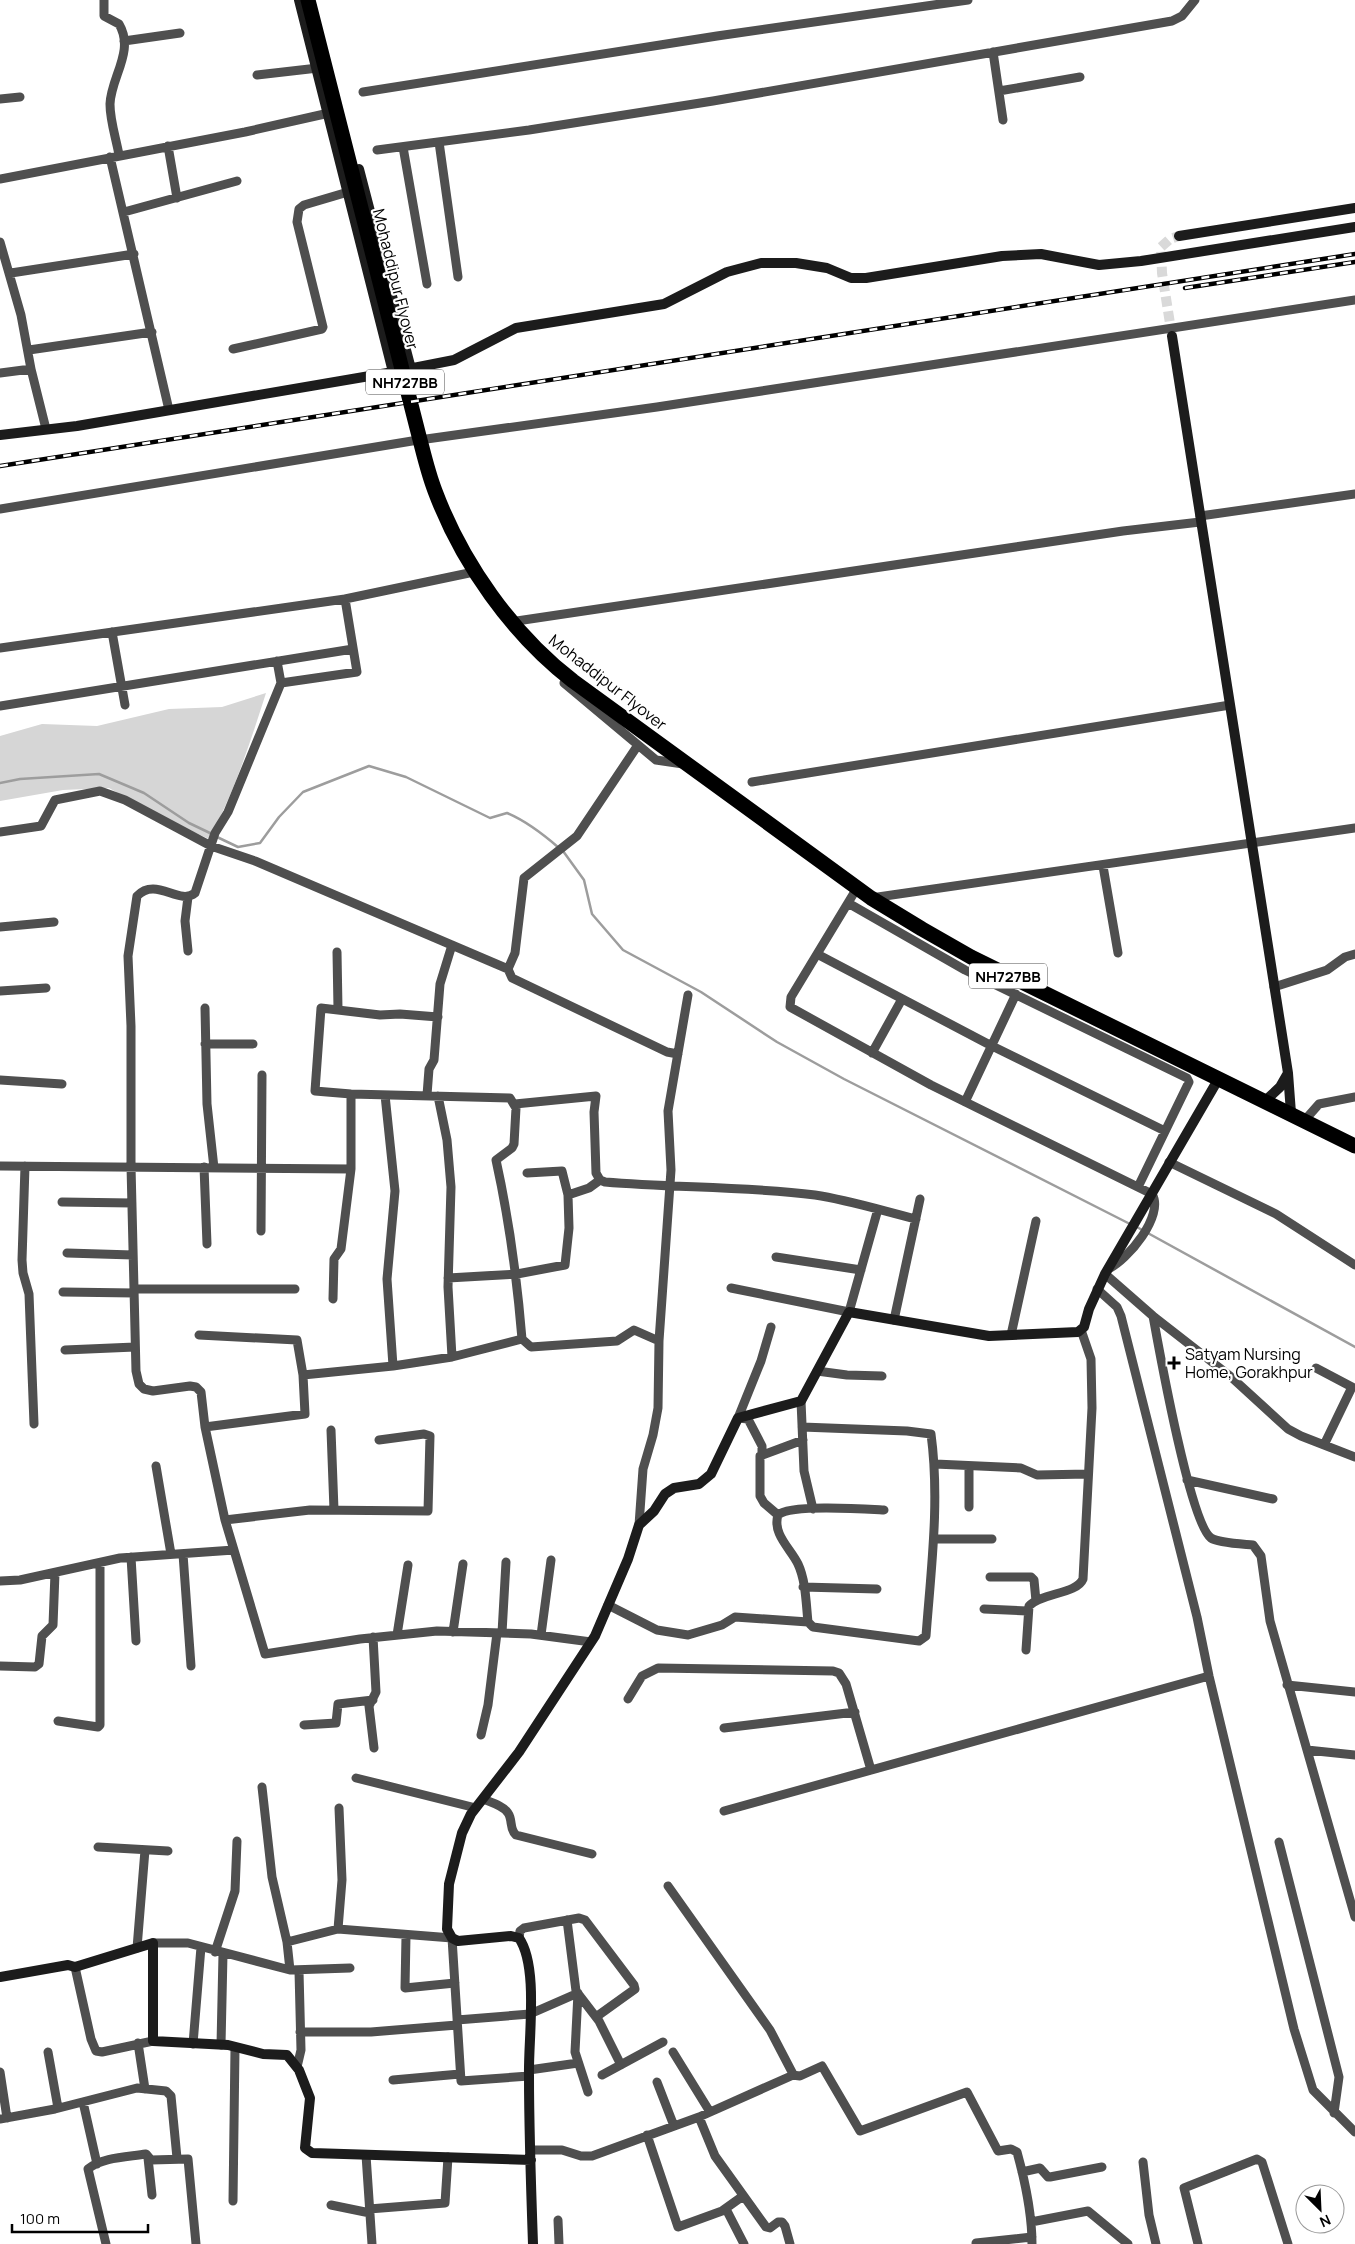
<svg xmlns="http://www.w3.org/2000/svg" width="1355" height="2244" font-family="Manrope,sans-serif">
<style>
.green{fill:#d6d6d6}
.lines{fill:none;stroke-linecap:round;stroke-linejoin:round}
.stream{stroke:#9d9d9d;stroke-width:2.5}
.secondary-tunnel{stroke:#d9d9d9;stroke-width:10;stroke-dasharray:10 5;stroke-linecap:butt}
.street{stroke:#4f4f4f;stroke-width:9}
.secondary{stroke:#1c1c1c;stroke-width:10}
.highway{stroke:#000;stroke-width:15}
.rail-casing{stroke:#000;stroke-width:4.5}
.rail{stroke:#fff;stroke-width:2.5;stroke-dasharray:8;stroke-linecap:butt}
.poi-dot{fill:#000;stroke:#fff;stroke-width:2}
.labels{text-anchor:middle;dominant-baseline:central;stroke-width:4.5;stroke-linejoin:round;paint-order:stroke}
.shield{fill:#fff;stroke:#4c4c4c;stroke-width:1}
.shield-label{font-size:15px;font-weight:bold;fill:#000}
.street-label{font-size:16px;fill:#000;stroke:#fff}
.poi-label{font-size:16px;fill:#000;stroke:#fff;text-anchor:start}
</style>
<rect width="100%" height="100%" fill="#fff"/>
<!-- green -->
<path class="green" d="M266 693C250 743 234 793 209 839L163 818 109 788 63 790 0 801V736L42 724 97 726 169 709 222 707Z"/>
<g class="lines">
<!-- stream -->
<path class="stream" d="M0 783 20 779 99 774 144 793 189 823 212 834
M217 837 238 847 260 843 279 817 303 792 369 766 406 777 490 818 507 813C526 821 543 834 559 848
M563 851 584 880 592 914 623 950 701 992 777 1042 844 1079 1130 1224
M1135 1226 1355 1347"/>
<!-- secondary-tunnel -->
<path class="secondary-tunnel" d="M1172 336 1162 273 1161 247 1170 239 1179 236"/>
<!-- street -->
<path class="street" d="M104 0V16L119 24C135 51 111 77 110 104 110 121 116 138 119 155
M124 41 180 33
M993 52 1003 120
M257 75 318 68
M999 91 1080 77
M363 92 717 36 968 0
M0 99 20 97
M439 142 458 277
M168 146 177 198
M403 147 427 284
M377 150 529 130 713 101 1172 21 1182 16 1195 0
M110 157 169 410
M0 179 245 132 329 113
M124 212 237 181
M0 242 21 315 31 369 46 429
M11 273 134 254
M233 349 322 329 323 327 297 222 299 209 304 205 348 192
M29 350 152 332
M0 373 31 369
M0 509 412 441 657 407 1355 300
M1200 516 1355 494
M469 573 345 599 357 672 281 683 228 812 215 833 195 893C179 906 156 876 137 896L128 956 131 1026V1166L136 1371 139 1384 144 1389 153 1391 190 1386 196 1387 201 1392 205 1427 225 1520 265 1654 360 1639 437 1631 531 1634 591 1642
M510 622 1123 531 1200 522
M112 632 125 705
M0 648 345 599
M277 661 281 683
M564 683 656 760 683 764
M0 706 353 649
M752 782 1230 705
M0 832 41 826 55 800 100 791 125 800 211 846 255 861 508 969 515 953 524 878 577 836 638 745
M1103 866 1118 953
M857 888 791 997 790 1007 931 1085 1152 1194C1165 1215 1127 1261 1108 1269
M871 898 1355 828
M848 903 965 970 1187 1078 1189 1082 1138 1187
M0 927 54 922
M188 951 185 921 188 897
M337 952 338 1009
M817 954 990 1045 1165 1131
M508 969 512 978 667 1052 678 1054
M1274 987 1327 970 1345 957 1355 954
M0 991 46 988
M205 1008 207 1104 214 1168
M438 1017 400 1014 380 1015 321 1008 315 1091 351 1094 510 1098 516 1108 514 1144 512 1148 496 1160C509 1219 517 1278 522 1339L531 1347 617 1341 634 1330 659 1341
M205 1044H253
M872 1053 902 999
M0 1080 62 1084
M385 1095 395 1191 387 1279 393 1366
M427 1095 429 1069 434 1060 440 984 452 945
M438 1096 447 1140 451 1187 448 1287 452 1357
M965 1102 1016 994
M515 1104 596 1096 594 1112 596 1173 600 1180 605 1182C675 1188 745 1186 815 1195 849 1200 883 1211 916 1219
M1304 1121 1319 1104 1355 1097
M1169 1162 1276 1214 1355 1265
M0 1166 351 1169
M25 1166 22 1260 23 1273 29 1294 34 1424
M204 1167 207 1244
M527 1173 562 1171 568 1195
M62 1202 132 1203
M261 1231 262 1075
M67 1253 133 1255
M776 1257 861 1270
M1105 1274 1153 1316 1230 1376 1288 1429 1301 1436 1355 1457
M448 1278 517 1274 565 1265 569 1228 568 1195 589 1188 600 1180
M731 1288 849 1312 878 1209
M134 1289H295
M1097 1289 1117 1307 1121 1316 1197 1617 1209 1676 1294 2029 1313 2090 1355 2132
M63 1292 134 1293
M333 1299 334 1259 341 1249 351 1169V1094
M1153 1316C1159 1349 1190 1523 1211 1538 1218 1543 1243 1544 1253 1545L1261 1556 1270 1621 1307 1750 1355 1755
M894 1320 920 1199
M199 1335 297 1340 303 1375
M1011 1335 1036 1221
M65 1350 135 1347
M1316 1368 1352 1387 1324 1445
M817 1371 847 1375 882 1376
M801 1401 804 1471 813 1509
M205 1427 305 1414 303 1375 393 1366 452 1357 522 1339
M802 1427 907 1431 931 1434C940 1501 931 1569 926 1636L919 1641 813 1627 808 1622C806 1604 806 1581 798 1564 791 1549 772 1534 778 1515 790 1504 865 1509 884 1510
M331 1430 334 1510
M762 1454V1446L748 1419 738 1418 761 1361 771 1327
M935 1464 1021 1468 1037 1475 1088 1474
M156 1466 171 1554
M969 1466V1507
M1187 1480 1273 1499
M778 1515 764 1503 760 1496V1456L803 1440
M225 1520 310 1510 428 1511 430 1436 424 1434 379 1440
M639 1525 643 1469 653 1435 658 1408 659 1341 671 1170 668 1111 688 995
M934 1539H992
M183 1554 191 1666
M131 1557 136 1641
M990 1577H1031L1034 1580 1036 1601
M0 1581 20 1580 120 1558 234 1550
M803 1587 877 1589
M608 1605 657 1630 688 1635 722 1625 735 1617 808 1622
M984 1609 1027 1611
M453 1632 463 1564
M502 1633 506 1562
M397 1635 408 1565
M541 1635 551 1560
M373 1637 376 1692 369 1706 374 1748
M1026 1650 1029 1606C1041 1593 1077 1594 1083 1579L1092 1408 1091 1359 1081 1330
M0 1666 35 1667 39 1664 42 1636 53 1625 55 1573
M1287 1685 1355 1692
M628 1699 642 1676 658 1668 833 1671 839 1673 846 1684 871 1770
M58 1721 98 1727 100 1725V1563
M304 1725 336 1723 338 1704 373 1700
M724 1728 855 1712
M481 1735 488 1705 497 1633
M1307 1750 1355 1917
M356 1778 476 1808
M262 1787 272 1877 287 1942 290 1970
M483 1799C490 1802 504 1806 508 1813 513 1820 509 1829 516 1835L592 1854
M724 1811 1209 1676
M1279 1842 1339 2077 1334 2113
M98 1847 168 1851
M567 1920 576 1991 599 2021 621 2065
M338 1929 342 1880 339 1808
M406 1936 405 1988 455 1983
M519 1938 520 1931 524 1928 579 1918 585 1920 634 1985 635 1989 596 2017
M287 1942 338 1929 452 1938 461 2081 529 2076
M153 1943H188L290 1970 350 1968
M137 1948 145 1850
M215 1952 235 1891 237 1841
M75 1967 91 2039 96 2051 102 2052 153 2041
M457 2020 530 2014 578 1993 575 2052 588 2092
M300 2032H371L457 2025
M138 2043 145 2089
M193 2044 201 1947
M221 2045 223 1954
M48 2052 58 2108
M673 2052 710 2112
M297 2067 301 2050 299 1971
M529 2070 578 2063
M0 2072 7 2118
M602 2075 663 2042
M792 2075 800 2076 822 2066 860 2131 967 2092 998 2151 1011 2149 1017 2152C1025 2181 1032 2214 1032 2244
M393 2080 460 2074
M657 2082 674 2126
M83 2102 97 2164
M699 2117 715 2156 766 2227 770 2228 778 2222H782L785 2226 790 2244
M0 2119 55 2109 137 2088 166 2091 171 2096 177 2158
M647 2135 678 2227 722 2211 743 2196
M531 2150H562L581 2156H592L699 2117 791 2076 793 2074 770 2030 668 1886
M366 2155 372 2244
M148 2158 152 2195
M1143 2162 1149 2215 1156 2244
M1022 2172 1040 2168 1048 2177H1050L1102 2167
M233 2201 235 2048
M331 2205 370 2213
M369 2209 445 2203 448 2157
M726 2209 744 2244
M558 2220 559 2244
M1031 2222 1088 2211 1128 2244
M976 2243 1032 2237
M106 2244 88 2169C102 2157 128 2157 146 2154L151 2160 188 2159 196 2244
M1198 2244 1184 2188 1257 2159 1262 2162 1288 2244"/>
<!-- secondary -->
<path class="secondary" d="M359 169 411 369
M1179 236 1355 208
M1172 336 1288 1073 1291 1113
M393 372 454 360 516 328 664 304 727 272 761 263H796L827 268 851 278H866L1002 256 1041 254 1099 265 1141 261 1355 227
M0 435 77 426 393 372 299 0
M1265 1101 1280 1087 1288 1073
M0 1977 68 1965 75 1967 153 1943V2041L228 2045 263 2054 287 2055 299 2070 310 2098 305 2148 312 2153 531 2160
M533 2244C531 2188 529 2132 529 2076 528 2040 539 1967 519 1938L511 1936 458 1941 452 1938 447 1929 449 1884 462 1833 471 1814 519 1752 595 1636 628 1559 639 1525 654 1511 665 1494 674 1488 699 1484 711 1474 738 1418 801 1401 849 1312 989 1336 1078 1332 1084 1327 1089 1309 1105 1274 1219 1078"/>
<!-- highway -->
<path class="highway" d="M308 0 419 436C424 455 428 473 435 491 462 563 512 634 573 681L871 898 922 929 971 957 1355 1146"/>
<!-- rail casing -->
<g class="rail-casing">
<path id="rail" d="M1185 288 1355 262
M0 466 1355 254"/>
</g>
<!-- rail -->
<use href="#rail" class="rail"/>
</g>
<!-- markers -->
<path class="poi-dot" d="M1171.5 1355.5h5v5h5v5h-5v5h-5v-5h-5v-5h5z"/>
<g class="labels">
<!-- shield labels -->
<g class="shield">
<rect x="366" y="369.5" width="78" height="25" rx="4"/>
<rect x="969" y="963.5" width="78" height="25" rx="4"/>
</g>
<g class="shield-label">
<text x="405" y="382">NH727BB</text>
<text x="1008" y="976">NH727BB</text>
</g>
<!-- street labels -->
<g class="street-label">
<text transform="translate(396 279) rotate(76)">Mohaddipur Flyover</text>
<text transform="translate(608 682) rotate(38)">Mohaddipur Flyover</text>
</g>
<!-- poi labels -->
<g class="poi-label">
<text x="1185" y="1354">Satyam Nursing<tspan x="1185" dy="18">Home, Gorakhpur</tspan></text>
</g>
</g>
<!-- north arrow -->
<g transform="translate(1320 2209) rotate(156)"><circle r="24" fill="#ffffff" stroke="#999999"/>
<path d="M0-4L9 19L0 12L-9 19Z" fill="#000000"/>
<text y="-8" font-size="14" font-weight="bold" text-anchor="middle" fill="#000000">N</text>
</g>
<!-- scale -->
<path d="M12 2224v8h136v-8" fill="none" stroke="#000000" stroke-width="2.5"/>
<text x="20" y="2224" font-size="15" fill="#000000" stroke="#ffffff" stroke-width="4" paint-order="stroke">100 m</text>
</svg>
